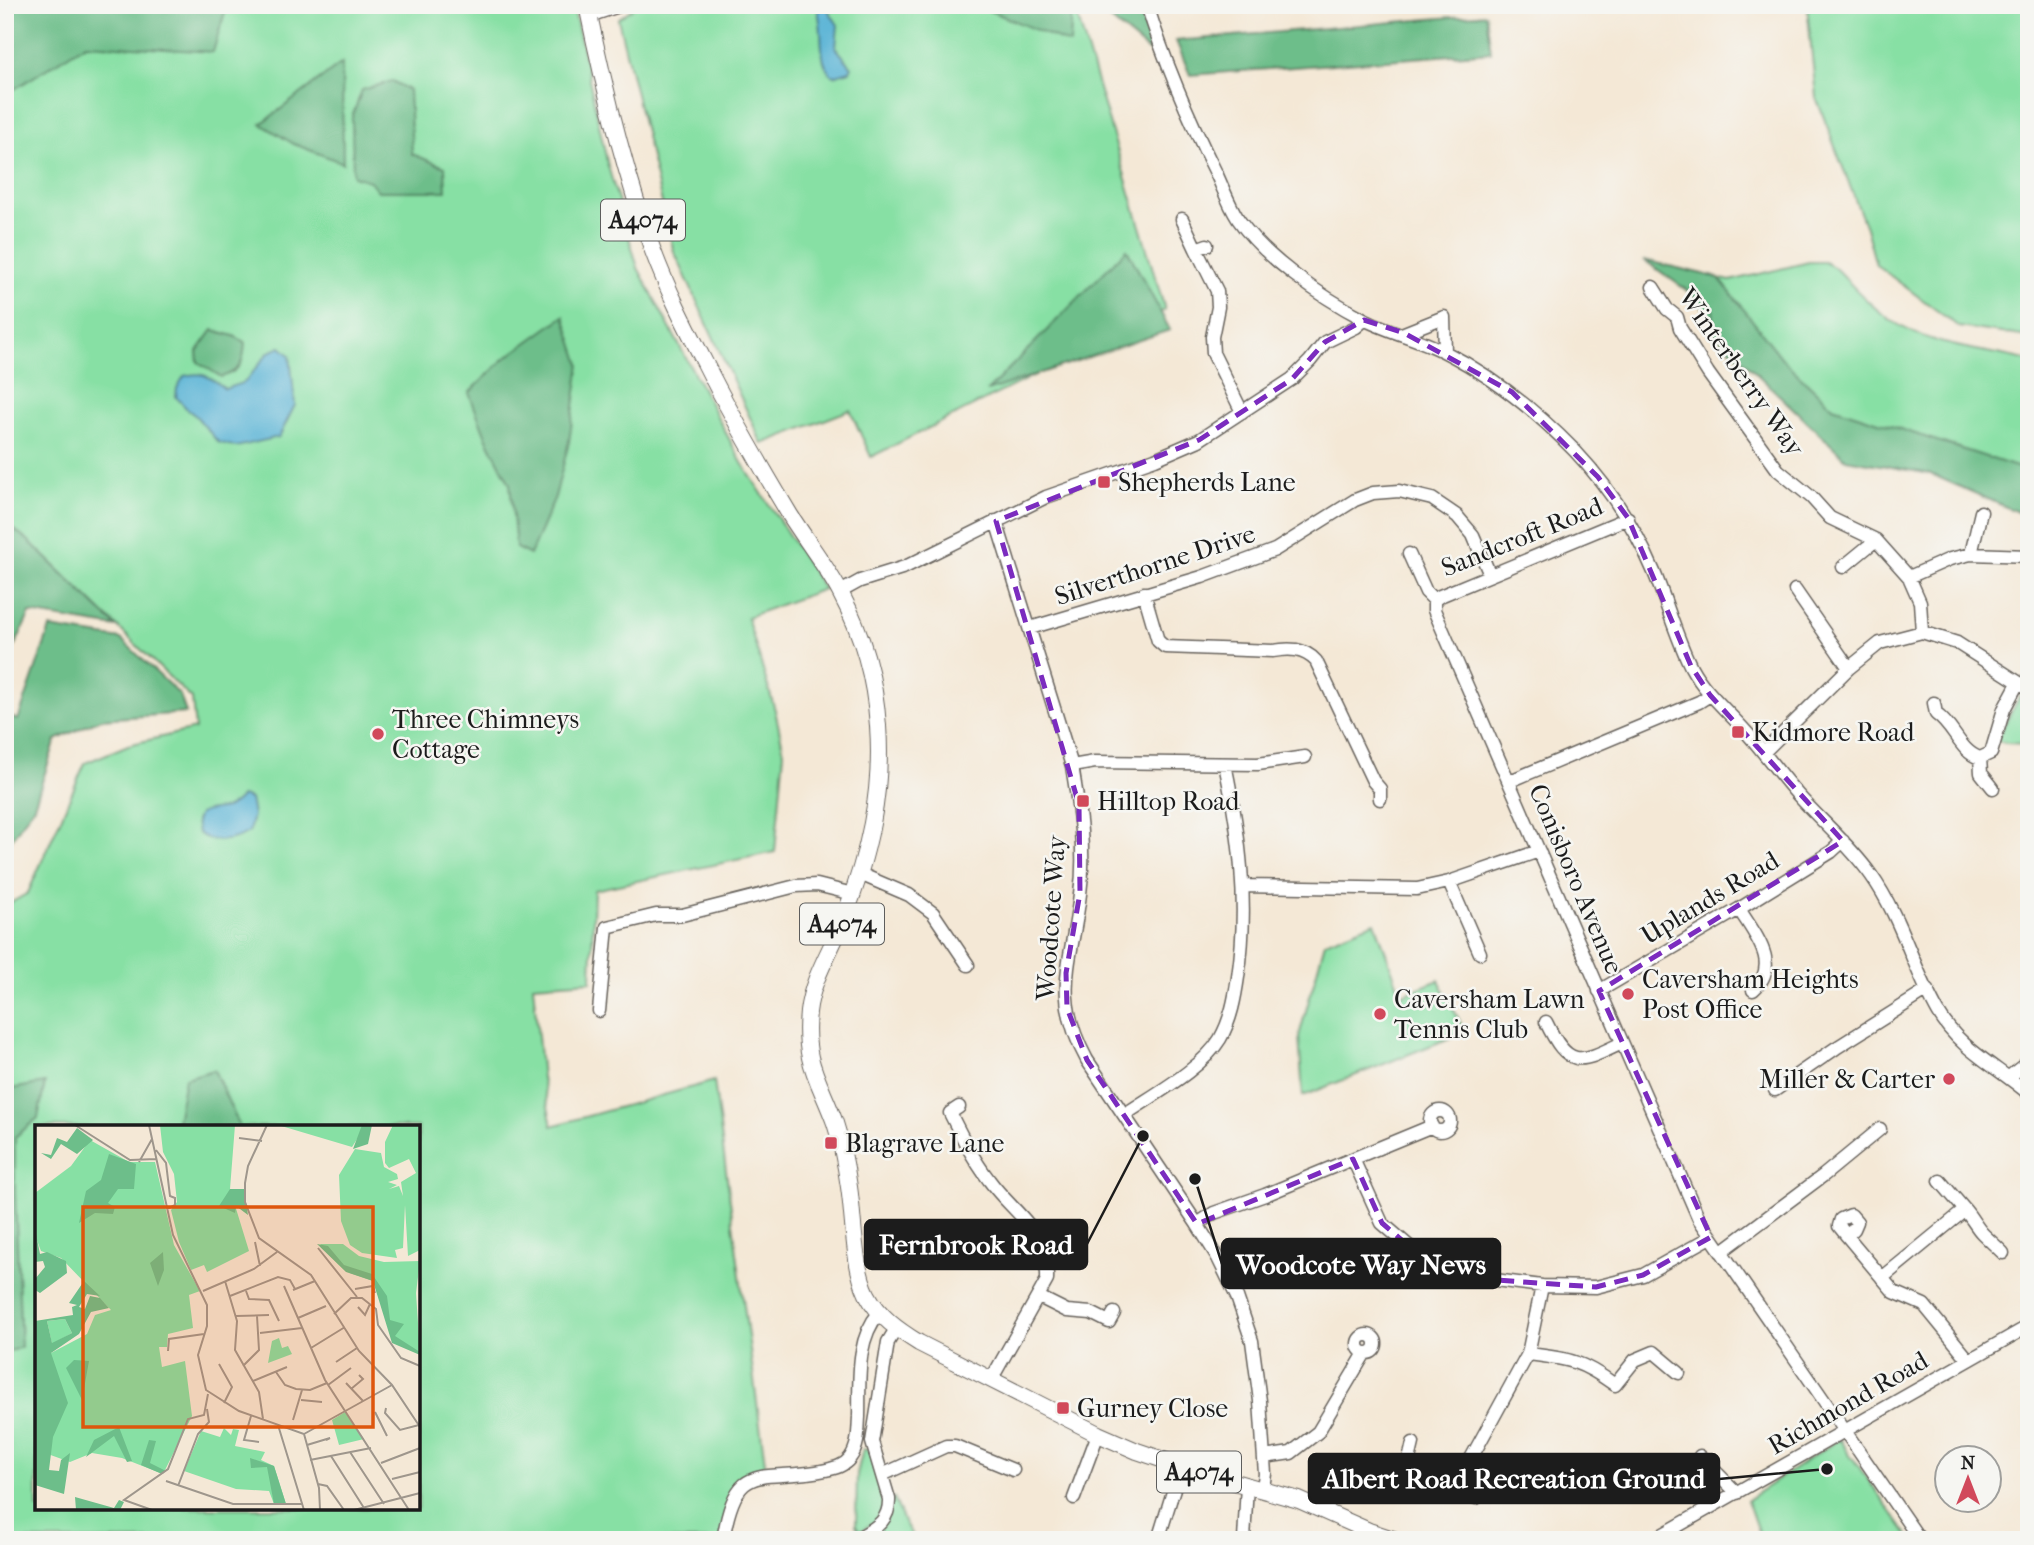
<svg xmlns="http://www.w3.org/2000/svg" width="2034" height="1545" font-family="'IM FELL French Canon',serif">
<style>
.green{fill:#87e0a4;stroke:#527e60;stroke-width:2;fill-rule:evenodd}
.forest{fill:#6dbe8a;stroke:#446d53;stroke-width:2}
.water{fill:#58b3d5;stroke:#3a6878;stroke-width:2}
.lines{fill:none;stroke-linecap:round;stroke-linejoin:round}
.minor-casing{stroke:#68635d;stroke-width:15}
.major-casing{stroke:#68635d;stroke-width:18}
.minor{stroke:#fff;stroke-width:12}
.major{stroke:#fff;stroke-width:16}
.marked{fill:none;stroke:#7b2cbf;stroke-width:5;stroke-dasharray:14 9;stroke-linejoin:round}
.poi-dot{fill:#d1495b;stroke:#f6f6f2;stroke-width:2.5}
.labels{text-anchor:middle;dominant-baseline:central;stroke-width:5;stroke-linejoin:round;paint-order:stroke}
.shield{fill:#f6f6f2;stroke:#5d5d5c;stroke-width:2}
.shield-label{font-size:24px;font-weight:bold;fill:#1c1c1c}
.street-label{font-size:26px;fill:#1c1c1c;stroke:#f6f6f2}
.poi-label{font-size:26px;fill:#1c1c1c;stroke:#f6f6f2;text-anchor:start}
.inset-road{fill:none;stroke:#9e968c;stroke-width:2}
.view{fill:#de560d;fill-opacity:0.15;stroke:#de560d;stroke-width:3.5}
.inset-edge{fill:none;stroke:#1c1c1c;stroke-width:3.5}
.leader{fill:none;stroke:#1c1c1c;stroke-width:2.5}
.callout-dot{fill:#1c1c1c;stroke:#f6f6f2;stroke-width:2.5}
.callout{fill:#1c1c1c;stroke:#1c1c1c;stroke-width:2.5}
.callout-label{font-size:28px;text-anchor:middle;font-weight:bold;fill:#fff}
</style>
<rect width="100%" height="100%" fill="#f6f6f2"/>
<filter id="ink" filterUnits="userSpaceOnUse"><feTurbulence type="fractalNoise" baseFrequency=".0143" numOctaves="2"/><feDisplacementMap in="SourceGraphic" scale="14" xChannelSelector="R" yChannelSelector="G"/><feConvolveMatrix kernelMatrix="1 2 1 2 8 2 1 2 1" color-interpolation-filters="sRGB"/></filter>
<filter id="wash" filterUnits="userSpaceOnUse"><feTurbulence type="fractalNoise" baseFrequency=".00686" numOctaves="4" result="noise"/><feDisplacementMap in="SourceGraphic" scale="28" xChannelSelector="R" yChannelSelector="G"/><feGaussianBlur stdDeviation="1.57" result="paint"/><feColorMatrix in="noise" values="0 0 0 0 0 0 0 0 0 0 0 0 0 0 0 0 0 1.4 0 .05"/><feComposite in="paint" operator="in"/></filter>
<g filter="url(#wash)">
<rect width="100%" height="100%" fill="#f4e8d6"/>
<!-- green -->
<path class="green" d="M5 5H573L608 166 638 268 742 463 824 589 747 617 775 710 784 752 775 852 594 890 591 981 533 985 542 1078 552 1126 714 1081 766 1470 759 1469 741 1480 720 1540H5V906L28 893 85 763 128 745 195 729 192 699 29 541 5 523ZM37 1127H418V1508H37Z
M637 5H1074L1165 310 871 457 850 410 762 444 673 249 618 19Z
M1807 5H2029V337L1959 327 1876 265 1866 228 1816 97Z
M1809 262H1824L1834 267C1851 284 1874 310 1894 322 1934 348 1984 349 2029 361V517L1931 474 1876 463 1722 329 1665 265 1730 281Z
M2020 696 2029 702V744L2005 743 1996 740Z
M1375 922 1401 995 1439 980 1465 1032 1303 1096 1299 1036 1325 942Z
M1839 1439 1911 1540H1761L1747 1500Z
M863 1449 872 1451 885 1496 881 1517 860 1532 856 1525 857 1474Z
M894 1498 903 1520 915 1540H861Z"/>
<!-- forest -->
<path class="forest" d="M5 5H227L213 52 86 44 5 95Z
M976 5H1072L1070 44Z
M1093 5H1137L1157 58Z
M1486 14 1491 52 1190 75 1176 41Z
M342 63 343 163 294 144 261 124Z
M392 81 409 90 412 154 445 167 446 191H378L370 181 353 176 352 117 362 90Z
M1127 249 1170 330 987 391Z
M1644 260 1719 278 1785 362 1833 407 2029 471V517L1931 474 1846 459 1714 333 1713 309Z
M564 316 580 364 569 442 555 497 530 555 516 548 510 484 487 439 469 393 504 359Z
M213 330 234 336 245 342C244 362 241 371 221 377L198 362 197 352Z
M6 523 29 541 117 627 30 613 5 667Z
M50 628 121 639 180 695 186 713 100 719 56 740 34 806 5 849V715L18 720Z
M214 1070 240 1127H176L185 1078Z
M45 1083 38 1118 15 1137V1193L21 1347 5 1353V1090Z"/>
<!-- water -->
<path class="water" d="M816 5H825L838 25 836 48 852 67 850 71 833 76C815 61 826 28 816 5Z
M281 347 290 355 295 405 279 437 236 447 218 442 196 416 188 410 176 397 177 388 184 376C205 371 209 377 225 389L245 382 269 352Z
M242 796 250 799 253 815 249 832C233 841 213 845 198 833L196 821 199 814C218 805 224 816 242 796Z"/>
</g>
<g filter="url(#ink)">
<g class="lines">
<!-- minor casing -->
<g class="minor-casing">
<path id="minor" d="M1147 5C1165 63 1189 119 1216 173 1223 188 1229 205 1238 219 1265 258 1320 296 1362 318 1386 331 1417 338 1443 351 1493 376 1536 411 1575 451 1609 487 1635 527 1654 572 1667 603 1676 637 1691 667 1705 693 1728 711 1747 733 1765 753 1780 775 1798 795 1822 822 1850 845 1871 875 1901 917 1913 968 1938 1012 1959 1049 1998 1067 2029 1094
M589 16 622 5
M1182 219 1196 249
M1207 245 1196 249 1217 291 1218 307 1212 337 1213 353 1242 412
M1653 287 1667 309 1677 317 1680 328 1708 373 1778 470 1811 497 1830 518 1876 540 1909 577 1920 602 1922 632
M1404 333 1444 317 1445 352
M996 521 1072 766C1079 808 1086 852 1080 894 1072 963 1051 994 1087 1060L1197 1224 1217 1256 1237 1297 1252 1341 1260 1401 1265 1474 1263 1488
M1409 554 1426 592 1434 600V610L1699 1219 1920 1540
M1971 554 1981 512
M1843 567 1876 540
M1909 577 1950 559 1971 554 2029 556
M1795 590 1849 668
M840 592 860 581 905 567 1046 497 1155 459 1199 440 1292 379 1310 361 1325 342 1356 327 1364 320
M1144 593 1158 641 1165 647 1273 651C1289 648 1304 648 1316 661L1373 781 1380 789V799
M1434 600 1440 596 1628 518
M1030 628 1202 577 1275 550 1355 500 1373 493 1399 491 1432 499 1457 516 1473 535 1490 575
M1934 703 1936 714C1954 726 1960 752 1980 758L1991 753 2004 709 2018 683
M1764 752 1849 668 1880 643 1922 632 1957 643 2029 689
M1980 758 1981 773 1993 788
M1072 766 1095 762 1258 764 1305 757
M1510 781 1699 702 1710 695
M860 874 909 895 933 913 968 965
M1449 882 1480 953
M1244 886 1417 889 1449 882 1539 851
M1739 909C1755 935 1782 965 1753 990
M1599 991 1739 909 1831 852 1843 841
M599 1011 607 927 656 915H682L796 886 817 885 853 894
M1546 1022C1569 1070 1580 1063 1622 1043
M2009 1077 2029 1061
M1775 1090 1836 1048 1928 990
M959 1107 950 1113C962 1137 973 1159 989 1180 1015 1216 1049 1229 1047 1280L991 1380
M1430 1121a10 10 0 1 1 20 0a10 10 0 1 1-20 0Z
M1124 1115C1153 1095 1202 1069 1220 1039 1231 1020 1235 998 1238 977 1249 905 1240 836 1225 764
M1353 1159 1382 1223 1418 1254 1495 1280 1542 1286 1596 1287 1643 1275 1711 1237
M1965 1210C1971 1217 1977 1228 1982 1233 1989 1240 1996 1246 2003 1253
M1197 1224 1214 1213 1265 1195 1432 1126
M1847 1236 1854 1229 1857 1222 1851 1215 1841 1219 1839 1226 1847 1236 1894 1292 1924 1305 1969 1360
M1721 1252 1824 1175 1880 1129
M1882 1278 1965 1210 1940 1181
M1039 1297 1067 1311 1091 1313 1109 1322 1114 1313
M1358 1344a9 9 0 1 1 18 0a9 9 0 1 1-18 0Z
M1528 1354C1569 1359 1581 1360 1615 1385L1635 1360 1654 1352 1679 1373
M1700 1456 1737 1493
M1264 1457 1291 1453 1318 1432 1365 1353
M1408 1464 1457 1484
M882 1475 946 1446H955L1013 1470
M1402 1476 1408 1464 1413 1443
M1074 1498 1098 1434
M1476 1498 1457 1484 1528 1354 1542 1286
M723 1540C737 1455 761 1484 826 1470 835 1468 844 1466 850 1458 859 1446 858 1431 859 1417 860 1382 855 1341 879 1313
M855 1540C872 1529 890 1523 889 1499L872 1442 888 1342 896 1329
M1158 1540 1181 1466
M1244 1540 1247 1484
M1653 1540 2029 1326"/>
</g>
<!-- major casing -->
<g class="major-casing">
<path id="major" d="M587 5C604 88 624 171 653 251 667 289 686 326 705 363 731 415 760 465 790 515 807 542 827 567 841 594 863 635 875 681 878 726 883 794 868 855 844 918 832 949 812 978 808 1012 803 1063 819 1079 835 1123 842 1144 846 1166 849 1187 854 1219 853 1265 867 1294 879 1317 898 1330 919 1343L1098 1434 1137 1451 1205 1474 1299 1500 1369 1531 1396 1540"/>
</g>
<!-- minor -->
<use href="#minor" class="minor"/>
<!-- major -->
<use href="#major" class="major"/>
</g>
</g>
<!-- marked area -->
<path class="marked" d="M1364 320 1404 333 1512 392 1598 477 1628 518 1691 666 1710 695 1843 841 1599 991 1711 1237 1643 1275 1596 1287 1495 1280 1418 1254 1382 1223 1353 1159 1197 1224 1087 1060 1067 1008 1066 973 1080 893 1079 805 996 521 1199 440 1292 379 1325 342Z"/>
<!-- markers -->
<g class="poi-dot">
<rect x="1097" y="475" width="14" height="14" rx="3.5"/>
<rect x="1731" y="725" width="14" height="14" rx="3.5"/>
<circle cx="378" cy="734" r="7"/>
<rect x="1076" y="794" width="14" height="14" rx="3.5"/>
<circle cx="1628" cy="994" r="7"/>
<circle cx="1380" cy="1014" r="7"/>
<circle cx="1949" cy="1079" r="7"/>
<rect x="824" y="1136" width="14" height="14" rx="3.5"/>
<rect x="1056" y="1401" width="14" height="14" rx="3.5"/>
</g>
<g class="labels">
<!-- shield labels -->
<g class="shield">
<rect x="601" y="199.5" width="84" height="41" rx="5"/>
<rect x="800" y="903.5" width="84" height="41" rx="5"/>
<rect x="1157" y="1451.5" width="84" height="41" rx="5"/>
</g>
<g class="shield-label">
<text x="643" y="220">A4074</text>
<text x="842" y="924">A4074</text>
<text x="1199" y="1472">A4074</text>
</g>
<!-- street labels -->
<g class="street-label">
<text transform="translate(1741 372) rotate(55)">Winterberry Way</text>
<text transform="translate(1522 537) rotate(-22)">Sandcroft Road</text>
<text transform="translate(1155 565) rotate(-18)">Silverthorne Drive</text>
<text transform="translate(1576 879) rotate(67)">Conisboro Avenue</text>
<text transform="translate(1710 898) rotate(-31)">Uplands Road</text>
<text transform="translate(1051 918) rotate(-86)">Woodcote Way</text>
<text transform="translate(1848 1403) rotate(-30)">Richmond Road</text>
</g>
<!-- poi labels -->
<g class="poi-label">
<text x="1118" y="482">Shepherds Lane</text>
<text x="392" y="719">Three Chimneys<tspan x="392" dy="30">Cottage</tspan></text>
<text x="1752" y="732">Kidmore Road</text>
<text x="1097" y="801">Hilltop Road</text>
<text x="1642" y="979">Caversham Heights<tspan x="1642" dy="30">Post Office</tspan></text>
<text x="1394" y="999">Caversham Lawn<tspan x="1394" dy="30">Tennis Club</tspan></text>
<text x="1935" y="1079" text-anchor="end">Miller &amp; Carter</text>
<text x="845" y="1143">Blagrave Lane</text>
<text x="1077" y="1408">Gurney Close</text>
</g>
</g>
<!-- overview -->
<g transform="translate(35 1125)">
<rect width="385" height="385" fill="#f4e8d6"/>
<path d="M125 0H200L195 64 214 126 172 147 169 140 156 145 144 117 136 85 142 77 139 49 128 27ZM243 0H331L317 22ZM358 0H385V125L373 131 370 80 368 123 360 125 362 133 327 128 315 120 306 96 304 50 320 24 346 28 349 42 362 49 363 54 353 57 362 60 354 64 364 61 368 71 366 57 381 48 374 34 354 43 350 38V17ZM55 15 94 37H120L139 120 165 166 154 170 158 203 133 209 132 222H124L127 242 150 236 157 291 128 349 87 333 57 328 35 337 10 328 16 228 52 209 60 190 76 185 26 133 6 126 0 110V68L36 41ZM285 119H308L324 131 349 137 385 136 381 168 385 228 359 217 338 156 315 148ZM30 194 37 208 17 219 12 196ZM244 213 247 223 253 221 257 229 233 238 237 216ZM310 287 329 314 304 320 297 295ZM189 303 196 310 198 304 204 305 200 321 230 327 226 335 239 341 251 379H239L234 366 201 364 149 346 166 306 185 312Z" fill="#87e0a4"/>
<path d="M327 0H337L333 19 318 24ZM42 3 58 15 42 29 26 19 16 34 6 28 16 30 22 13 32 17ZM74 29 101 39 99 64H83L73 78 80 82 78 89 60 88 44 98 51 66 66 55ZM195 64H209L213 90 201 81 200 88 184 81ZM0 104 5 129 12 127 31 136 32 148 5 168 0 165V154L10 142 8 136 0 137ZM282 119 293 121 309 140 337 149 352 171 355 195 369 199 360 211 385 227V230L357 218 338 156 311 147ZM128 127 129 145 123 161 115 138ZM49 156 65 171 52 169 44 182 50 184 55 171 65 173 74 183 56 187 44 209 16 228 33 278 18 312 14 345 24 346 26 335 35 328 29 369 0 360V196L38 190 37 182 42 180 34 178ZM30 194 37 208 17 218 12 196ZM39 235 54 236 47 275 31 243ZM84 302 97 336 92 337 79 311 51 332 59 315ZM114 315 121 316 115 338 131 346 127 349 106 340ZM215 333 239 341 251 379H239L232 342 216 343ZM40 372 79 383 84 375 89 377 85 385H41Z" fill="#6dbe8a" fill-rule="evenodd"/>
<path class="inset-road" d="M40 0 95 35 121 34M114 0 138 110 172 180V201L163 230 171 265 204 286 269 309 284 363 285 385M232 0 213 41 210 58V77L224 113 276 150 324 226 357 260 385 302M204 13 227 16M121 25 131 38 135 71 140 73V80L132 84M104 37 117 14M220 117 225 141M283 123 322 172M190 156 202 196 200 225 224 267 228 294M249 161 290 255 374 385M320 164 338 161 340 168M258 165 280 156M168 166 219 144 242 127M211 166 214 174 234 175 244 196M195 171 243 152 255 155 260 164M323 182 330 190 335 179M299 189 316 173H327L341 184 343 200 366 233 385 241M201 191 234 190M263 193 291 181M225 208 267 203M276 223 310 202M133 226 134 214 169 209M301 237 322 223M184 239 197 262 189 278M208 241 224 225 222 191M241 247 250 260 261 264 275 265 292 258M218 256 252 242M311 258 328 276M293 260 316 243M316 264 328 254 324 250M266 275 287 277M351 283 350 288 365 305 384 300M340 287 352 311M216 291 209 315 224 317M258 295 267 265M243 300 269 385M269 309 357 260M272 320 295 313 291 315M315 327 349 379M296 331 329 383M275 335 336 323M346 338 385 323M357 354 385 347M131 356 198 379H267M283 359 292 361 309 385M143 361 163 309 174 297 172 284M117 385 89 375 133 344 153 294 169 290 173 269M319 385 385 368"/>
<path class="view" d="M48 82H338V302H48Z"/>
<rect width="385" height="385" class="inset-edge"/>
</g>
<!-- callouts -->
<path class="leader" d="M1143 1136L1087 1244M1195 1179L1222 1264M1827 1469L1719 1479"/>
<g class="callout-dot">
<circle cx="1143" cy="1136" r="7"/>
<circle cx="1195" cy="1179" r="7"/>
<circle cx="1827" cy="1469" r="7"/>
</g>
<g class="callout">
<rect x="865" y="1220" width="222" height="49" rx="7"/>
<rect x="1222" y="1239" width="278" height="49" rx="7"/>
<rect x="1309" y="1454" width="410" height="49" rx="7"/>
</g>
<g class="callout-label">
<text x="976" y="1254">Fernbrook Road</text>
<text x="1361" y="1274">Woodcote Way News</text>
<text x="1514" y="1488">Albert Road Recreation Ground</text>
</g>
<!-- margin -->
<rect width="2034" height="1545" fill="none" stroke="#f6f6f2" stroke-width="28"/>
<!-- north arrow -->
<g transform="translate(1968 1479)"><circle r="33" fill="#f6f6f2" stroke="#9f9f9c" stroke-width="2"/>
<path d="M0-5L12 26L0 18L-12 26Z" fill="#d1495b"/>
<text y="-10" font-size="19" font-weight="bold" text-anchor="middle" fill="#1c1c1c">N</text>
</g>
</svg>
